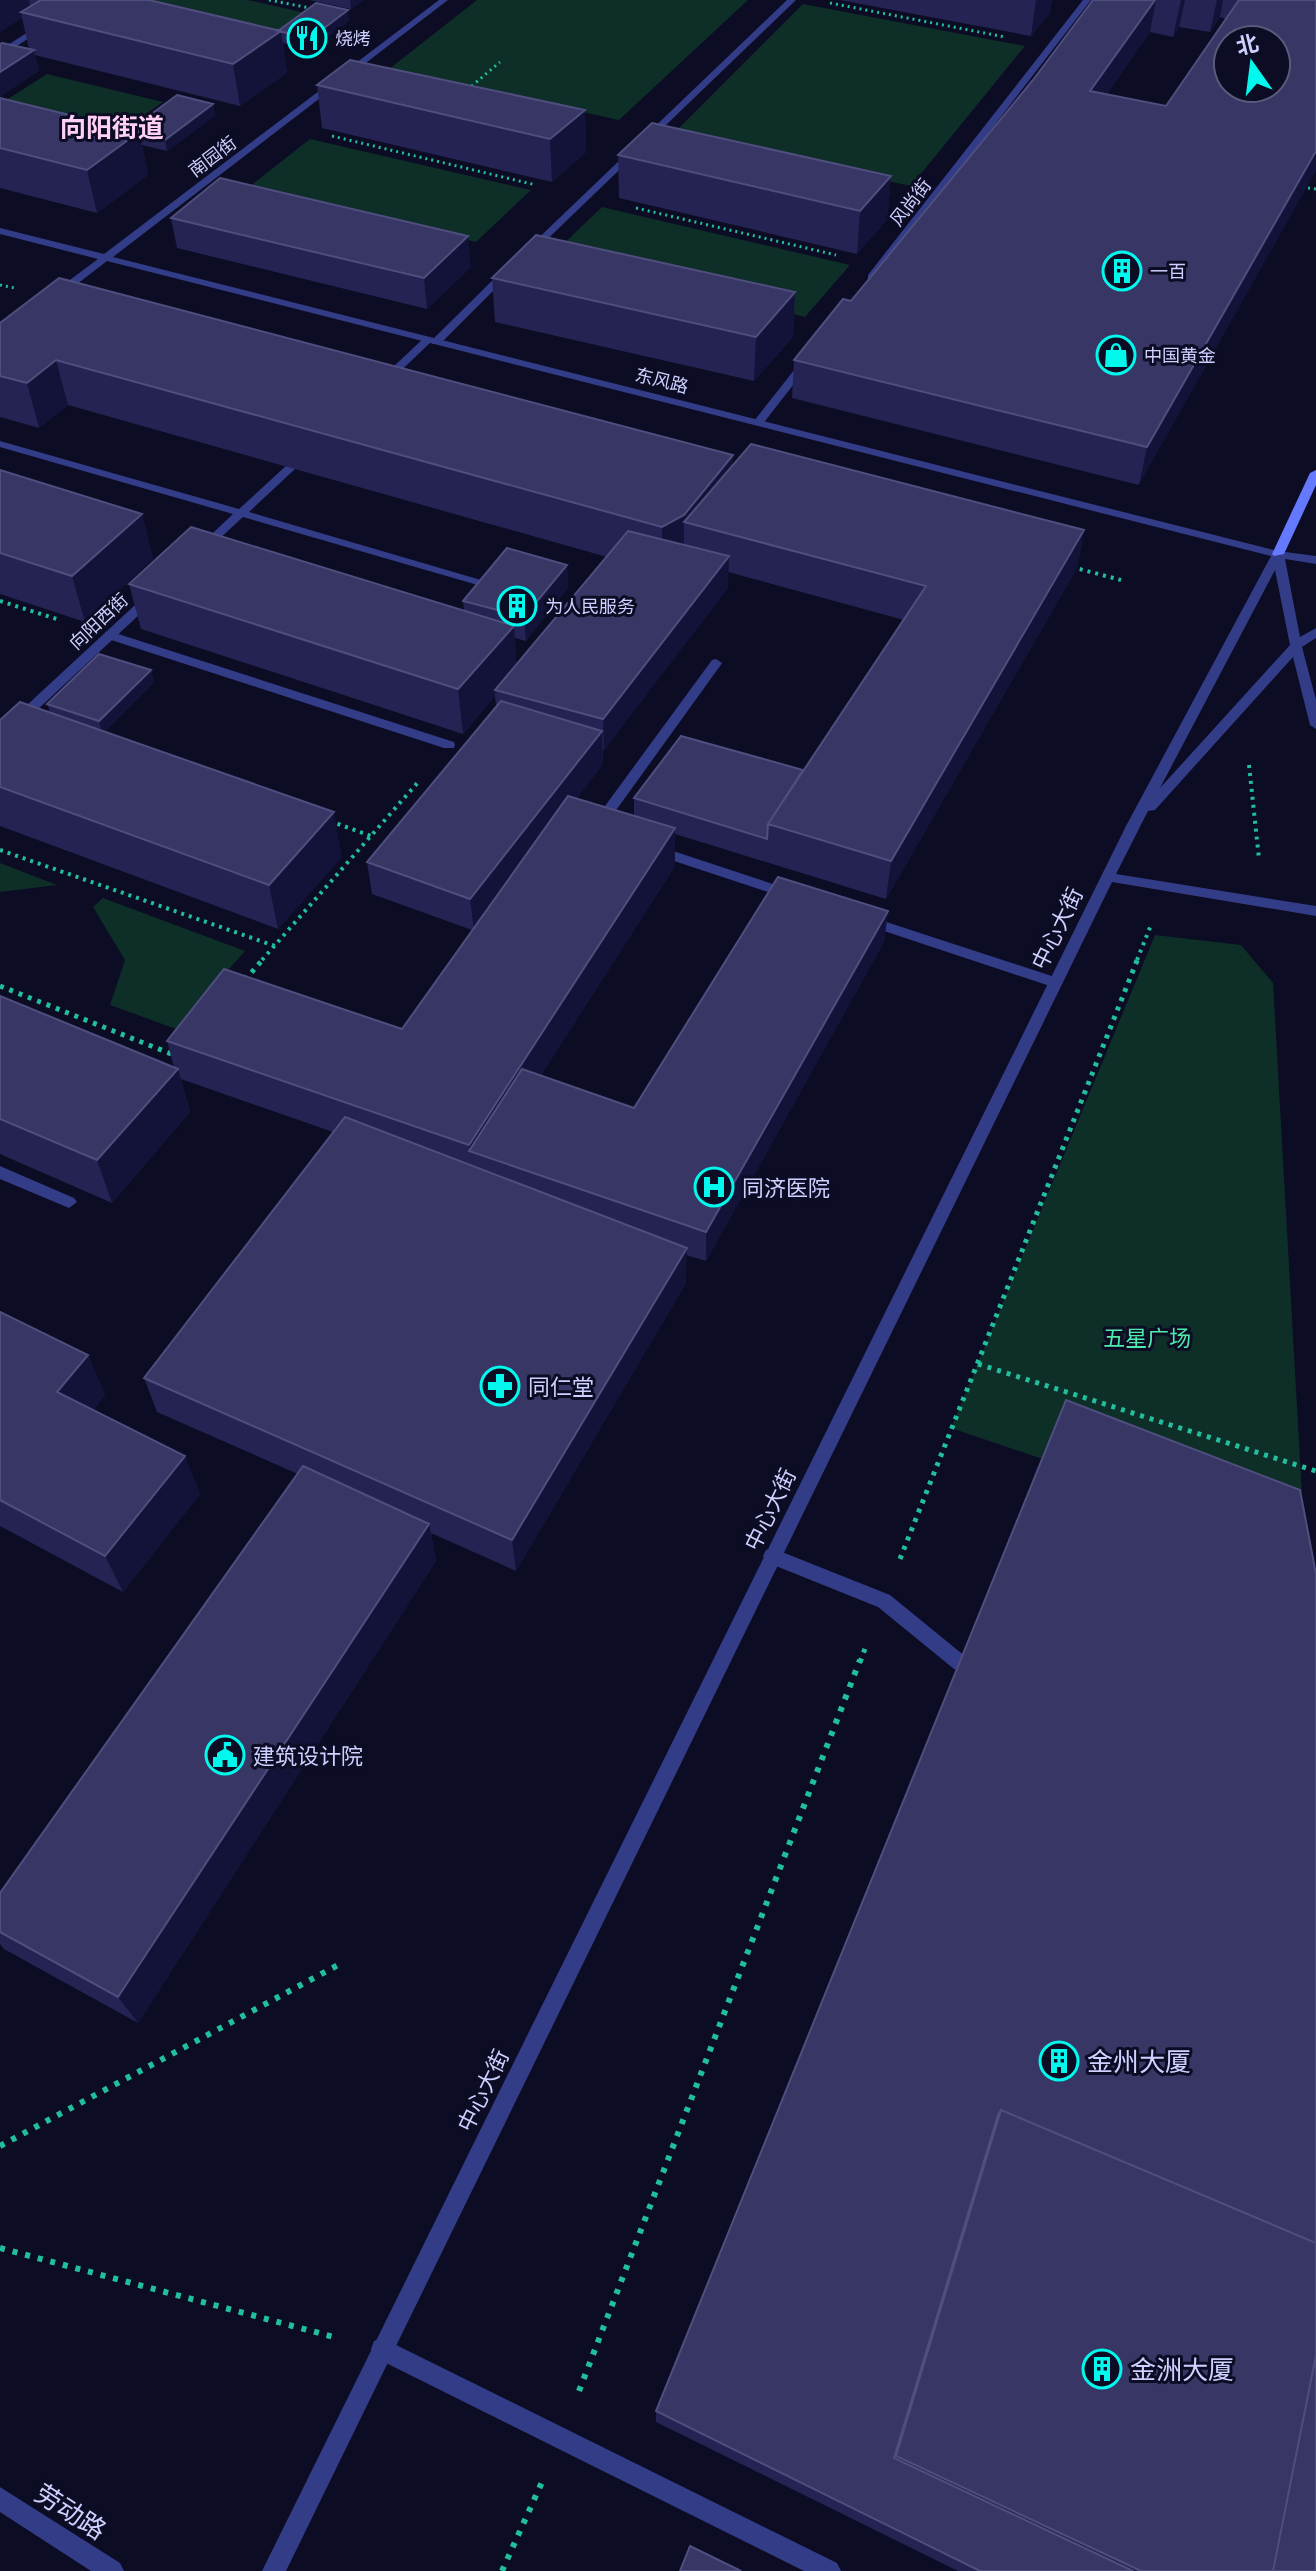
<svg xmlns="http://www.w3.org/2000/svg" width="1316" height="2571" font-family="'Noto Sans','Noto Sans SC',sans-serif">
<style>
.green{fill:#0e2e28}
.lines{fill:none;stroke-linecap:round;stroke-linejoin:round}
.path-far3{stroke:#22bf9e;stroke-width:3;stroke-dasharray:2 4;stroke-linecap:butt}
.path-far2{stroke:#22bf9e;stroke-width:4;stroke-dasharray:3 5;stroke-linecap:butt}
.path-far1{stroke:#22bf9e;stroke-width:5;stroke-dasharray:4 6;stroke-linecap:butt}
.path{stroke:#22bf9e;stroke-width:6;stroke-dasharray:5 8;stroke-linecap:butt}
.service{fill:#323c87;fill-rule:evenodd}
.minor{fill:#323c87;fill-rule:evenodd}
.tertiary{fill:#323c87;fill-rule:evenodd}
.secondary{fill:#6579ff;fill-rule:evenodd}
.wall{fill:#252353;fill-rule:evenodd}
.shaded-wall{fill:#131238}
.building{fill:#373665;stroke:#4f4e7e;stroke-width:2;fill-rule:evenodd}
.labels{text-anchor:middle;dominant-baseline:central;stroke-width:6;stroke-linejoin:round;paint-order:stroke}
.far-poi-label{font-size:18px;fill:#ced0ff;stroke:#0c0c24;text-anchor:start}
.far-street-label{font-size:18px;fill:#ced0ff;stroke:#0c0c24}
.street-label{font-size:22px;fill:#ced0ff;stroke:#0c0c24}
.poi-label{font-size:22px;fill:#ced0ff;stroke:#0c0c24;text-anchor:start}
.park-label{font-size:22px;fill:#4eebac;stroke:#0c0c24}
.far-district-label{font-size:26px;font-weight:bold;fill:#ffd0f5;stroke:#0c0c24}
.near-poi-label{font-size:26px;fill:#ced0ff;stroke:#0c0c24;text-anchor:start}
.near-street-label{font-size:26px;fill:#ced0ff;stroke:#0c0c24}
</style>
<rect width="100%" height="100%" fill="#0c0c24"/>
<!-- green -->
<path class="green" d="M93 0H248L310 14 272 42Z
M477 0H748L619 120 389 69Z
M803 4 1025 46 911 186 672 135Z
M47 74 163 102 85 156 0 104Z
M310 139 531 190 476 242 249 187Z
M602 207 850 265 805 317 554 253Z
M0 863 57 885 0 892Z
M103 898 245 951 176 1029 110 1005 125 960 93 907Z
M1155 935 1241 945 1273 983 1305 1548 951 1428Z"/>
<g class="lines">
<!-- path-far3 -->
<path class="path-far3" d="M269 0 315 9
M830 3 1005 37
M467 90 500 62
M332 136 536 185
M1308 188 1316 189
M636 208 836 255
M0 285 15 288"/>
<!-- path-far2 -->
<path class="path-far2" d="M1072 567 1121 580
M0 601 60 620
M1249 765 1259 859
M330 821 371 836
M0 850 275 946
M262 960 420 780
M1137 960 1151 925"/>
<!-- path-far1 -->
<path class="path-far1" d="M245 980 264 958
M0 986 174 1055
M978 1364 1316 1471
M900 1559 1138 958
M860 1662 866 1646"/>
<!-- path -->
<path class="path" d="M0 2146 340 1964
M0 2248 334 2337
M579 2391 860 1660
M502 2571 542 2482"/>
<!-- service -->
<path class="service" d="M787 0H796L533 253H527V249Z
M39 25 46 27 0 57V50Z
M503 270 512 272 440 344H432V340Z
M109 631 454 742 455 745 454 748H444L105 638V632Z
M716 659 722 663 720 666 604 827H594V821L712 660Z
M655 845 794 891 796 894 789 899 650 853 648 850Z
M868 916 1061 979 1063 983 1056 988 863 924 861 921Z
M0 1166 74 1198 77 1202 69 1208 0 1179Z
M772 1548 890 1595 966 1657 969 1663 966 1669 960 1671 954 1669 878 1607 766 1562 763 1556 766 1550Z
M382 2338 837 2563 841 2571H804L374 2357 371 2349 374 2341Z"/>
<!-- minor -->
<path class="minor" d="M1083 0H1091L876 279H868V275Z
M424 338 433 340 387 384H379V380Z
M802 360 811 362 762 425H754V421Z
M0 441 239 509 287 465H295V469L249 512 498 585 492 589 488 588 243 517 205 552H197V548L233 514 0 447Z
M152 592 158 596 156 599 5 740 0 741V730L148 593Z
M0 2487 120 2563 124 2571H91L0 2512Z"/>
<!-- tertiary -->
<path class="tertiary" d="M439 0H448L113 257 1278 551 1316 556V564L1285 559 1300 637 1316 628V638L1302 647 1316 700V729L1310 725 1293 657 1155 810 1148 811 1116 874 1316 906V916L1112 882 286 2571H262L1126 826 1271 556 107 261 59 298H51V294L98 259 0 234V228L104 254ZM1275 570 1290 645 1160 788Z"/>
<!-- secondary -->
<path class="secondary" d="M1316 470V485L1284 554 1274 556 1272 554 1310 473Z"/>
</g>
<!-- wall -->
<path class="wall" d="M0 0H149L279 31 349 21 312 49 283 43 287 73 240 106 35 55 39 71 29 49 22 18 0 32Z
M309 0H364L351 9Z
M840 0H1052L1050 13 1031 36Z
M1093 0H1316L1139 485 792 398 794 360 851 301 1033 80ZM1220 17 1226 19 1166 106 1107 94 1150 32 1173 37 1179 27 1210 32Z
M317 85 585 110 586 152 552 182 322 128Z
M0 98 130 130 213 104 215 116 167 151 142 145 148 175 97 213 0 188Z
M618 155 891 176 887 220 857 254 619 198Z
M171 218 471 267 427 309 177 248Z
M492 278 795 292 793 337 754 381 495 322Z
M0 323 733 455 732 466 1084 530 1077 568 886 899 675 834V866L541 1075 634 1108 888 911 884 942 706 1261 686 1255V1283L516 1571 431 1533 436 1561 138 2023 4 1949 0 1944V1893L298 1474 157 1412 144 1378 333 1132 181 1079 190 1112 112 1203 0 1154V996L174 1067 167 1041 402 1029 472 930 372 894 367 862 496 706 495 696 463 734 141 629 129 584 464 611 463 601 567 565 568 588 526 641 515 638 516 664 607 557 68 405 39 428 0 417ZM728 572 904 620 803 770 634 798V816L576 799 603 764V750L728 588Z
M0 470 142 514 153 559 85 622 0 594Z
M151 670 154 682 105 731 342 857 278 929 0 826V720L50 712 47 704Z
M0 1312 88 1355 105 1395 93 1410 185 1456 200 1494 123 1592 0 1526Z
M1066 1400 1316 2571H958L656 2422V2411Z"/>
<!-- shaded-wall -->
<path class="shaded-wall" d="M0 0H29L31 12H21L22 18 0 32Z
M350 0H364L351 9Z
M1036 0H1052L1050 13 1031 36Z
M1155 0H1156L1150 32 1084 127 1090 91Z
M1181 0H1185L1179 27 1173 37Z
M1217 0H1223L1220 17 1210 32Z
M348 10 349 21 312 49 311 38Z
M281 31 287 73 240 106 233 64Z
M34 50 39 71 0 97V72Z
M213 104 215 116 167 151 165 140Z
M585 110 586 152 552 182 550 139Z
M139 132 148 175 97 213 87 170Z
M1316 151V171L1139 485 1147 447Z
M891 176 887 220 857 254 860 211Z
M468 236 471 267 427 309 424 278Z
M795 292 793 337 754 381 756 337Z
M56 360 68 405 39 428 27 383Z
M733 455 731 501 684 522V560L662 572V527Z
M142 514 153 559 85 622 72 576Z
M1084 530 1077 568 886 899 891 861Z
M729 556 728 588 604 751 603 719Z
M567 565 568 588 526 641 524 617Z
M514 626 517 671 495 690V696L463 734 458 689Z
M151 670 154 682 102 734 99 721Z
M602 731 603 764 474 931 470 899Z
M334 812 342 857 278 929 269 885Z
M675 828V866L488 1157 469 1151V1145Z
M888 911 884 942 706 1261V1232Z
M178 1069 190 1112 112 1203 97 1160Z
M687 1248 686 1283 516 1571 512 1540Z
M88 1355 105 1395 75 1431 57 1392Z
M185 1456 200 1494 123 1592 105 1556Z
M429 1524 436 1561 138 2023 118 1997Z"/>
<!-- building -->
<path class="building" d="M41 0H149L281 31 233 64 21 12Z
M1093 0H1155L1090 91 1166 106 1239 0H1316V151L1147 447 794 360 843 299 851 301 1033 80ZM1228 40H1276V88H1228Z
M316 3 348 10 311 38 278 31Z
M2 43 34 50 0 72V44Z
M350 60 585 110 550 139 317 85Z
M177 95 213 104 165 140 137 133 139 132 130 130Z
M0 98 139 132 87 170 0 148Z
M652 123 891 176 860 211 618 155Z
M220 178 468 236 424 278 171 218Z
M536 235 795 292 756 337 492 278Z
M59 278 733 455 684 515 662 527 56 360 27 383 0 376V323Z
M751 444 1084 530 891 861 768 824 926 586 684 522Z
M0 470 142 514 72 576 0 553Z
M191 527 514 626 458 689 129 584Z
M628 531 729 556 603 719 495 690Z
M507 548 567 565 524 617 463 601Z
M99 654 151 670 99 721 47 704Z
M501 701 602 731 470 899 367 862Z
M20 702 334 812 269 885 0 787V720Z
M681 736 803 770 768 824 767 839 634 798Z
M568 796 675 828 469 1145 167 1041 224 969 402 1029Z
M778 877 888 911 706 1232 469 1151 522 1069 634 1108Z
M0 996 178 1069 97 1160 0 1119Z
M345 1117 687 1248 512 1540 144 1378Z
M0 1312 88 1355 57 1392 185 1456 105 1556 0 1500Z
M1066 1400 1300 1490 1316 1574V2243L1001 2110 998 2115 894 2458 1133 2571H980L656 2411Z
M303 1466 429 1524 118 1997 0 1932V1893Z
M1001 2110 1316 2243V2355L1273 2571H1141L896 2456Z
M1316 2355V2571H1273Z
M690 2546 741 2571H680Z"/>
<!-- icons -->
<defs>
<g id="restaurant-ring" transform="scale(2)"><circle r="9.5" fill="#0c0c24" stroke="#00f9ec" stroke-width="1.5"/><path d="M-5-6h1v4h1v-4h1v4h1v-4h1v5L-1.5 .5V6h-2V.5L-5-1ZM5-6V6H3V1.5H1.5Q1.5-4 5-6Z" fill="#00f9ec"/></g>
<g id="building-ring" transform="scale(2)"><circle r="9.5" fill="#0c0c24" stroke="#00f9ec" stroke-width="1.5"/><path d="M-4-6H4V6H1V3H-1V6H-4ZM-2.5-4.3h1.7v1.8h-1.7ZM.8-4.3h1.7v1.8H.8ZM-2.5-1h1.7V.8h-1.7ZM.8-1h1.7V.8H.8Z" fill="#00f9ec"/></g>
<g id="shop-ring" transform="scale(2)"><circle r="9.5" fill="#0c0c24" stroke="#00f9ec" stroke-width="1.5"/><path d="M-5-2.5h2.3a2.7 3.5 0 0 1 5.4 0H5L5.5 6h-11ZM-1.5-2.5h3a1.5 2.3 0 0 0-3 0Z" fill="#00f9ec"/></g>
<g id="hospital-ring" transform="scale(2)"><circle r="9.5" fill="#0c0c24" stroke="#00f9ec" stroke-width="1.5"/><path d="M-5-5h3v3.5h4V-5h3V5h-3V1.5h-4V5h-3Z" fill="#00f9ec"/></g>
<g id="pharmacy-ring" transform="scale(2)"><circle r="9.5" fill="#0c0c24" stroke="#00f9ec" stroke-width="1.5"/><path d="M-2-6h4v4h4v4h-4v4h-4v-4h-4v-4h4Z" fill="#00f9ec"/></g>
<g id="civic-ring" transform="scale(2)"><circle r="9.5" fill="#0c0c24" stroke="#00f9ec" stroke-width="1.5"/><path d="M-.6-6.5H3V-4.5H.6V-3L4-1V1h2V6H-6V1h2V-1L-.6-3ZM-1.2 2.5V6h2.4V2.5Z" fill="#00f9ec"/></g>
</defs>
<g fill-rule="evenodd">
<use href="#restaurant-ring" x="307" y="38"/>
<use href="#building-ring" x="1122" y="271"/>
<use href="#shop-ring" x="1116" y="355"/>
<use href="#building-ring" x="517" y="606"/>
<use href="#hospital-ring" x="714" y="1187"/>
<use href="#pharmacy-ring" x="500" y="1386"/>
<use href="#civic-ring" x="225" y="1755"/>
<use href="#building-ring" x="1059" y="2061"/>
<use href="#building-ring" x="1102" y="2369"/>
</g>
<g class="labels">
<!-- far-poi labels -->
<g class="far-poi-label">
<text x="335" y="38">烧烤</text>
<text x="1150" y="271">一百</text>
<text x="1144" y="355">中国黄金</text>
<text x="545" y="606">为人民服务</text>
</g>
<!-- far-street labels -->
<g class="far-street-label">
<text transform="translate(212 156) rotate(-37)">南园街</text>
<text transform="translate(910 202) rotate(-52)">风尚街</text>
<text transform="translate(662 380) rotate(14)">东风路</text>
<text transform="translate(98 621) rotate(-43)">向阳西街</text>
</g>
<!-- street labels -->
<g class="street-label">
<text transform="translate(1056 928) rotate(-64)">中心大街</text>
<text transform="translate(769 1509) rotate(-64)">中心大街</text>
<text transform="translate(482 2090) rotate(-64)">中心大街</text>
</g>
<!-- poi labels -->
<g class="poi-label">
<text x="742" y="1187">同济医院</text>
<text x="528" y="1386">同仁堂</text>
<text x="253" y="1755">建筑设计院</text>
</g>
<!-- park labels -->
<g class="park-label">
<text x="1147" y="1337">五星广场</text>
</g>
<!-- far-district labels -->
<g class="far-district-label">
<text x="112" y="127">向阳街道</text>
</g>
<!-- near-poi labels -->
<g class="near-poi-label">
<text x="1087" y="2061">金州大厦</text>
<text x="1130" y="2369">金洲大厦</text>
</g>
<!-- near-street labels -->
<g class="near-street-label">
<text transform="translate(71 2511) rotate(33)">劳动路</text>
</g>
</g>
<!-- north arrow -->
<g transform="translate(1252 64) rotate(346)"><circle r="38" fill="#0c0c24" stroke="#5a5a7c" stroke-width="2"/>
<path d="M0-6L14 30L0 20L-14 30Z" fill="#00f9ec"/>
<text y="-12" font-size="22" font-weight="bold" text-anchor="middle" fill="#ced0ff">北</text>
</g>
</svg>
